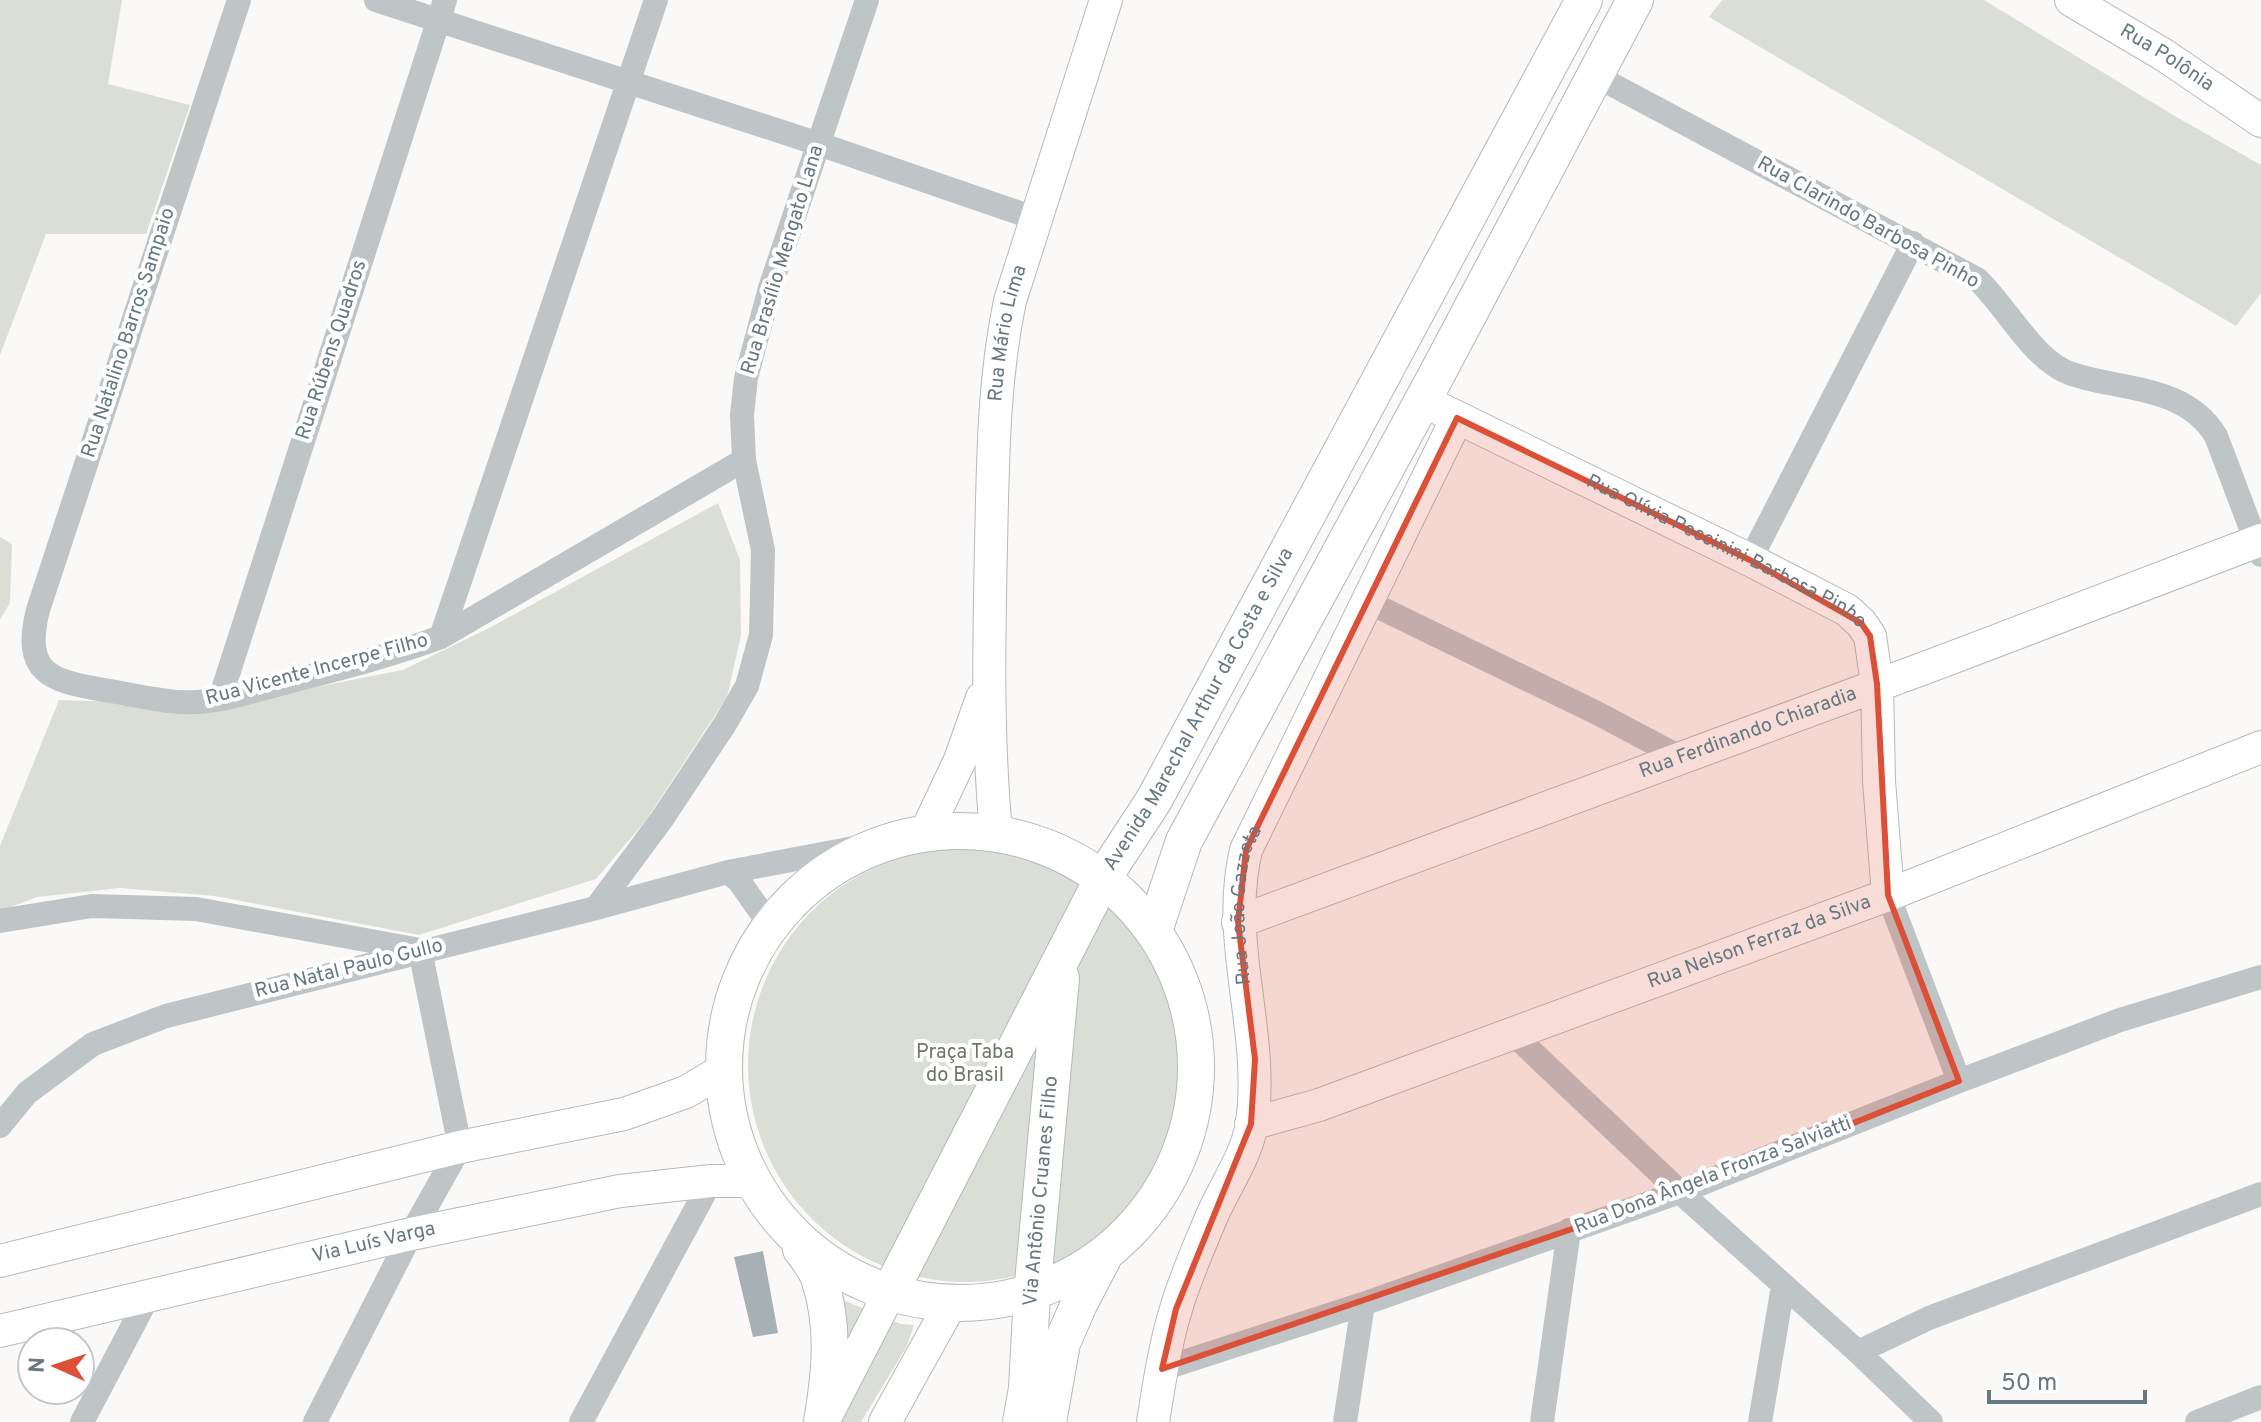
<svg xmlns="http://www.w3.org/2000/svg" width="2261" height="1422" font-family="Overpass,sans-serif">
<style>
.green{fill:#daded7}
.building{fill:#a6b0b5}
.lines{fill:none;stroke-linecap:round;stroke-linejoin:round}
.secondary-casing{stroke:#b4babe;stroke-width:34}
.primary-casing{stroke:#b3b9bc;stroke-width:38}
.street{stroke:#bfc4c7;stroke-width:24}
.secondary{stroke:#fff;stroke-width:32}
.primary{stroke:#fff;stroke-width:36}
.marked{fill:#db5037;fill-opacity:0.2;stroke:#db5037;stroke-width:6;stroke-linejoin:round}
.labels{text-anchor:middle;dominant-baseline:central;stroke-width:8;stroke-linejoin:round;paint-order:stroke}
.street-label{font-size:20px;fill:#667881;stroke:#fff}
.park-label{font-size:20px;fill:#6a7965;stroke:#fff}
</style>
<rect width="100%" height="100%" fill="#faf9f8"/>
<!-- green -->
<path class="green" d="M0 0H122L108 84 190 105 146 234H46L0 355Z
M1722 0H1984L2173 115 2261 165V293L2236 326 1709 17Z
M718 503 740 560 741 635 727 697 646 820 596 879 419 935 215 896 120 888 37 897 0 911V846L59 700 223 705 403 670 491 627Z
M0 537 12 544 10 603 0 619Z
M748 1065a217 217 0 1 1 434 0a217 217 0 1 1-434 0Z
M838 1298 901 1324 914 1325 907 1346 861 1422H839Z"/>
<!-- building -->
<path class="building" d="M763 1251 778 1333 753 1337 734 1257Z"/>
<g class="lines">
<!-- secondary casing -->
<g class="secondary-casing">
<g id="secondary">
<path id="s1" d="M2071 0 2164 55 2261 121"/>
<path id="s2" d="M1438 408 1750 560 1847 610 1861 623 1870 636 1877 684 1879 781 1888 895"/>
<path d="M926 832 960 760 982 698"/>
<path id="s3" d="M996 832C987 736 989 641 991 545 993 462 993 382 1010 301L1106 0"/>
<path id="s4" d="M1238 922 1938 663 2261 540"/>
<path id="s5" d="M1251 1124 1319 1105 1888 895 2261 747"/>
<path d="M0 1261 460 1147 624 1114 686 1092 723 1070"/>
<path id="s6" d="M0 1331 411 1234 620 1191 711 1181H752"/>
<path d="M826 1416 889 1294"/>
<path d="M885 1422 950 1305"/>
<path id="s7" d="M1153 1422C1159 1384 1165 1345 1176 1309 1185 1278 1199 1247 1211 1218 1224 1187 1247 1156 1252 1123 1265 1030 1224 943 1246 850L1457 418"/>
</g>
</g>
<!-- primary casing -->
<g class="primary-casing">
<g id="primary">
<circle cx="960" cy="1067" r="236"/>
<path d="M1154 931 1184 841 1437 374 1635 0"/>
<path d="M801 1249C808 1259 817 1269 820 1281 835 1327 830 1375 822 1422"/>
<path id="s8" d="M889 1294 1103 878 1154 800 1584 0"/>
<path id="s9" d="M1021 1422 1027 1388 1032 1294 1061 978"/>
<path d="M1048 1422 1062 1343 1079 1304 1103 1258"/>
</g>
</g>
<!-- street -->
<path class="street" d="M239 0 38 610C22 673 50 681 104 690 130 694 157 701 182 702 217 704 251 691 284 683 337 669 390 656 441 637L744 460
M376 0 819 144 1037 219
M1596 76 1977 279C2007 307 2034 362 2072 374 2123 391 2185 385 2216 436L2261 555
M1750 560 1913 243
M1366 601 1595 712 1680 757
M441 637 656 0
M220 699 445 0
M728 872 739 881 770 925
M1888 895 1959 1081
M596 908 662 819 725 724 747 686 761 635 763 550 744 460 742 415 746 378 770 288 867 0
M0 921 92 906 196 909 420 950 460 1147 411 1234 315 1422
M1512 1033 1680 1192 1858 1352 1931 1422
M0 1126 27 1093 93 1044 166 1016 596 908 728 872 880 843
M1858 1352 1929 1318 2261 1194
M1162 1369 1363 1304 1680 1192 1959 1081 2120 1020 2261 977
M82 1422 148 1297
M581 1422 711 1181
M1345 1422 1363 1304
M1542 1422 1569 1230
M1760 1422 1783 1286
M2197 1422 2261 1397"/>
<!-- secondary -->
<use href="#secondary" class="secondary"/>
<!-- primary -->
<use href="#primary" class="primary"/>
</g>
<!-- marked area -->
<path class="marked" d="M1457 418 1750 560 1861 623 1870 636 1877 684 1888 895 1959 1081 1680 1192 1162 1369 1176 1309 1251 1124 1255 1059 1238 922 1246 850Z"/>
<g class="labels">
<!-- street labels -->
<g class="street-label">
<text stroke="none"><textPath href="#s1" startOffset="112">Rua Polônia</textPath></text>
<text transform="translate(1868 223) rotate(29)">Rua Clarindo Barbosa Pinho</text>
<text transform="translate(783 260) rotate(-73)">Rua Brasílio Mengato Lana</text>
<text transform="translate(129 333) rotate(-72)">Rua Natalino Barros Sampaio</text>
<text stroke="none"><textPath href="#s3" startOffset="500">Rua Mário Lima</textPath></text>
<text transform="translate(332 350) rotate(-72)">Rua Rúbens Quadros</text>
<text stroke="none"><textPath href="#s2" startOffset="322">Rua Olívia Peccinini Barbosa Pinho</textPath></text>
<text transform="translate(317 670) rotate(-15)">Rua Vicente Incerpe Filho</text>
<text stroke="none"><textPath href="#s8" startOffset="662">Avenida Marechal Arthur da Costa e Silva</textPath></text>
<text stroke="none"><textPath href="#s4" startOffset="544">Rua Ferdinando Chiaradia</textPath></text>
<text stroke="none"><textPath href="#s7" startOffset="536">Rua João Gazzeta</textPath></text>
<text stroke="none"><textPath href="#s5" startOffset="540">Rua Nelson Ferraz da Silva</textPath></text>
<text transform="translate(349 969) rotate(-14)">Rua Natal Paulo Gullo</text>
<text transform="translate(1713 1176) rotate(-21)">Rua Dona Ângela Fronza Salviatti</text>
<text stroke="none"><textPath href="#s9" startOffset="232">Via Antônio Cruanes Filho</textPath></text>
<text stroke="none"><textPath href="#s6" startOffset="384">Via Luís Varga</textPath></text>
</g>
<!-- park labels -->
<g class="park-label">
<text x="965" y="1053">Praça Taba<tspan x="965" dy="23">do Brasil</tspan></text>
</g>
</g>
<!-- north arrow -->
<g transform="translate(56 1366) rotate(273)"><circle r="38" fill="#ffffff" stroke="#c2c9cd" stroke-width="2"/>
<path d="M0-6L14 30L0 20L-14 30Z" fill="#db5037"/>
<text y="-12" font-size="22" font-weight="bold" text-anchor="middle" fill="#667881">N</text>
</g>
<!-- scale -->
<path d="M1989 1390v12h156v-12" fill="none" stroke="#667881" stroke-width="4"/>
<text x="2001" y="1390" font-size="24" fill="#667881" stroke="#ffffff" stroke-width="6" paint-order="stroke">50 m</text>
</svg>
